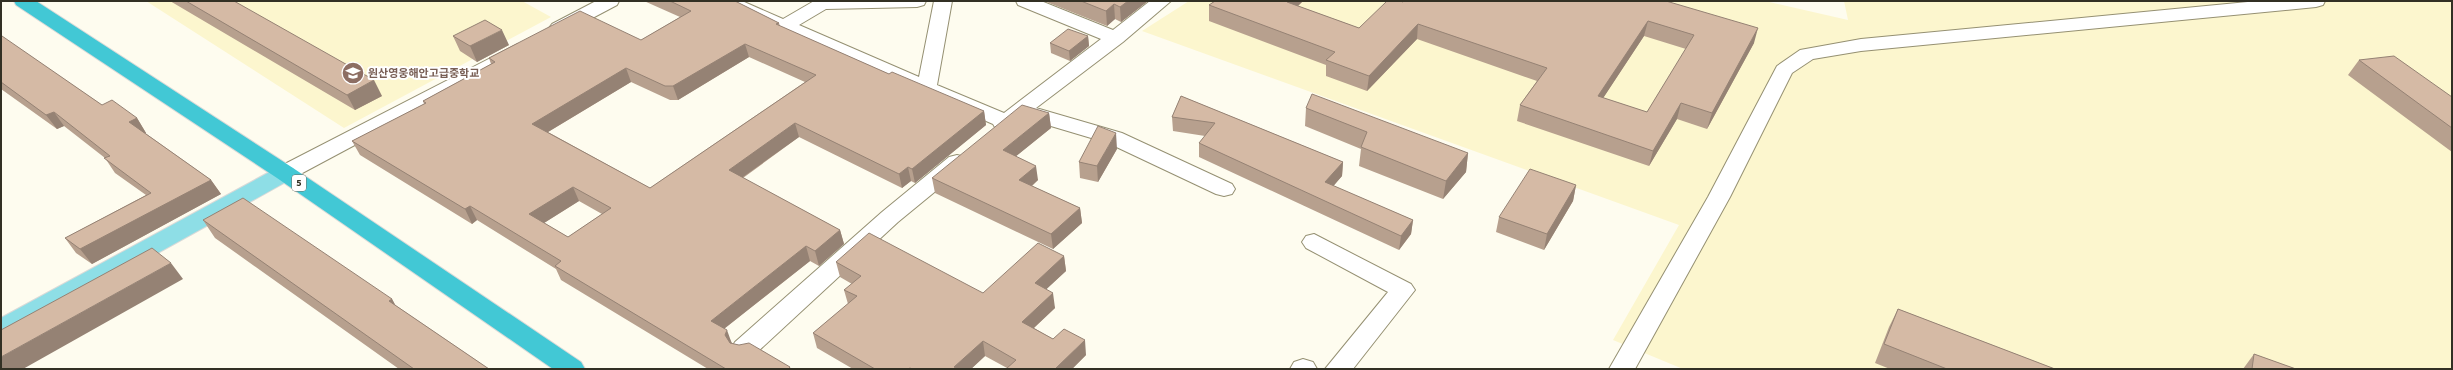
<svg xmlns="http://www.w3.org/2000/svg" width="2453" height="370" font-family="'Source Sans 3','Noto Sans KR',sans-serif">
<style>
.built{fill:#fcf6ce}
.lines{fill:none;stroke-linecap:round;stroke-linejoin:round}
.minor-casing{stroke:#959072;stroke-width:2}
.major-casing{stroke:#dadad8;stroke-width:2}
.highway-casing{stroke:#dadad8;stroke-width:2}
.minor{fill:#fff;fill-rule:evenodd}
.major{fill:#8edee6;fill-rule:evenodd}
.highway{fill:#42c8d5;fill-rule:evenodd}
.wall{fill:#b7a08e;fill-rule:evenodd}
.shaded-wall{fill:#958274}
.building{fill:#d5baa5;stroke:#958274;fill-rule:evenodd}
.labels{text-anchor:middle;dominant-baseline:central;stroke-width:4;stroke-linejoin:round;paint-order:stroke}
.shield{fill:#fff;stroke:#706e66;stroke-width:1}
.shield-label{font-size:10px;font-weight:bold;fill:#323024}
.education-label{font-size:11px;font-weight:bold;fill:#785e54;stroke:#fff;text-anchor:start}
</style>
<rect width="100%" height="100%" fill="#fefcef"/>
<!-- built -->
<path class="built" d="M146 1H522L551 17 344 128Z
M1189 1H1765L1848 20 1844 1H2452V369H1683L1613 340 1679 225 1142 31Z"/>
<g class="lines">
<!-- minor casing -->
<g class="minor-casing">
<path id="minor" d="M596 1H619L617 5 566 32H552L549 28 552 24Z
M717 1H742L783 19 814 1H926L924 5 917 7 826 9 799 25 919 77 934 1H952L937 85 1004 113 1101 39 1018 5 1016 1H1041L1113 30 1150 1H1171L1123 42 1036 108 1122 133 1232 184 1235 189 1232 194 1224 196 1216 194 1108 143 1024 118C1014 126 1008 132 996 129L993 124 719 5Z
M2258 1H2325L2323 5 2316 7 1861 51 1813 59 1792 73 1730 197 1635 369H1609L1708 197 1777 66 1800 50 1861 39Z
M518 44 525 46 528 50 525 54 293 178 285 180 277 178 274 173 277 168Z
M957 155 965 157 968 162 965 167 898 222 753 356 744 358 735 356 731 349 735 342 882 212 949 157Z
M1314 234 1411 284 1415 290 1353 369H1325L1388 292 1306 248 1302 242 1306 236Z
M1303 359 1313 362 1317 369H1290L1294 362Z"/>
</g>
<!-- major casing -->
<g class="major-casing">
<path id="major" d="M285 166 293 168 296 173 293 178 10 335 1 338V318L277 168Z"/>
</g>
<!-- highway casing -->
<g class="highway-casing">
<path id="highway" d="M14 1H36L293 168 581 362 585 369H553L277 178 16 5Z"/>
</g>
<!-- minor -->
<use href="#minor" class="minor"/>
<!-- major -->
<use href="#major" class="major"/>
<!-- highway -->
<use href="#highway" class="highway"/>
</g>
<!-- wall -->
<path class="wall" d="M170 1H234L382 96 355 110Z
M644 1H735L779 23 780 26 889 74 984 111 986 125 915 183 911 181 902 188 799 137 743 178 840 230 844 244 819 266 810 261 724 329 732 343 790 367 791 369H708L561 280 556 269 477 220 472 224 360 155 352 141 424 104 423 101 491 64 489 58 641 40 680 17ZM749 57 805 82 650 188 548 132 631 82 670 100H678ZM579 201 602 214 568 237 544 223Z
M1044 1H1148L1121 22 1115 19 1107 26Z
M1215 1H1303L1298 6 1359 28 1403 2 1666 1 1754 43 1707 129 1677 119 1649 166 1517 121 1520 105 1537 81 1417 39 1367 91 1326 76V65L1209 21V5ZM1644 36 1686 49 1647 112 1603 98Z
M1 36 102 105 137 118 146 133H145L211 180 221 194 92 264 76 253 65 238 146 195 115 173 105 158 64 126 57 129 1 89Z
M453 36 509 45 477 62 460 51Z
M1088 36 1089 46 1070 61 1051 53 1050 43Z
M2359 60 2452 97V152L2348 75Z
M1181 96 1343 162 1342 176 1333 186 1413 220 1411 234 1399 250 1199 157V143L1205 136 1173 131 1172 117Z
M1306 108 1468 153 1466 172 1443 199 1359 166 1361 149 1305 126Z
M1049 113 1051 128 1016 156 1038 180 1032 186 1080 208 1082 223 1053 249 935 193 932 178Z
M1117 149 1098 182 1080 178 1079 162Z
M1576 185 1573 201 1544 250 1496 232 1499 217Z
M203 220 392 299 395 305 489 369H399L215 238Z
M1064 256 1066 271 1046 289 1055 308 1034 328 1053 339 1086 355 1072 369H1006L1007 368 985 356 971 369H853L817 348 813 333 848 304 844 290 852 284 840 277 836 262 983 293Z
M1898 309 2055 369H1890L1875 363 1889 327Z
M2254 354 2296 369H2243Z"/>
<!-- shaded-wall -->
<path class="shaded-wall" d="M1128 1H1148L1121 22 1120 7Z
M1288 1H1303L1286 17Z
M1114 4 1115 19 1107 26 1106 11Z
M1648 21 1644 36 1594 112 1598 96Z
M1418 24 1417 39 1367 91 1369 76Z
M1758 28 1754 43 1707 129 1712 113Z
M502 30 509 45 477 62 470 46Z
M1088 36 1089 46 1070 61 1069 51Z
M745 44 749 57 678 100 673 86Z
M626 68 631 82 538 138 532 124Z
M374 80 382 96 355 110 347 95Z
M1681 103 1677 119 1649 166 1653 151Z
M984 111 986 125 915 183 912 169Z
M54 112 64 126 57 129 46 115Z
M1049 113 1051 128 1005 165 1003 150Z
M137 118 146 133 139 136 129 122Z
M795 123 799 137 733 184 729 170Z
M1116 133 1117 149 1098 182 1097 166Z
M1468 153 1466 172 1443 199 1446 181Z
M1343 162 1342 176 1324 197 1325 182Z
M1036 166 1038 180 1021 195 1019 180Z
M908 167 911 181 902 188 899 174Z
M211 180 221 194 92 264 80 249Z
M1576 185 1573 201 1544 250 1547 234Z
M573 187 579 201 536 228 529 214Z
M470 206 477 220 472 224 465 209Z
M1080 208 1082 223 1053 249 1051 234Z
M1413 220 1411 234 1399 250 1401 236Z
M840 230 844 244 819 266 815 251Z
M806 246 810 261 716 335 711 321Z
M1064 256 1066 271 1037 298 1035 283Z
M171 263 183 279 23 369H1V357Z
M1053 293 1055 308 1024 337 1022 322Z
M392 299 402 317 389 301Z
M727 330 732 344 730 350 725 335Z
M1085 340 1086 355 1072 369H1055Z
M983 341 985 356 971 369H955L954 367Z"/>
<!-- building -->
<path class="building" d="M186 1H234L374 80 347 95Z
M670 1H735L779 23 776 24 889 74 892 72 984 111 912 169 908 167 899 174 795 123 729 170 840 230 815 251 806 246 711 321 727 330 725 335 730 343 739 345 749 343 790 367 788 369H726L555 266 561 261 470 206 465 209 352 141 426 103 423 101 495 62 489 58 580 11 641 40 691 11ZM745 44 816 75 650 188 532 124 626 68 665 86H673ZM573 187 611 208 568 237 529 214Z
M1081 1H1128L1120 7 1114 4 1106 11Z
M1215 1H1288L1287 2 1359 28 1387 1H1400L1403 2 1404 1H1666L1758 28 1712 113 1681 103 1653 151 1520 105 1547 68 1418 24 1369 76 1326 60 1335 52 1209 5ZM1648 21 1694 35 1647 112 1598 96Z
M485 20 502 30 470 46 453 36Z
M1068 29 1088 36 1069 51 1050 43Z
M1 36H2L102 105 112 100 137 118 129 122 211 180 80 249 65 238 151 193 104 158 110 156 54 112 46 115 1 82Z
M2394 56 2452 97V128L2359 60Z
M1312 94 1468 153 1446 181 1361 147 1367 132 1306 108Z
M1181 96 1343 162 1325 182 1413 220 1401 236 1199 143 1215 123 1172 117Z
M1022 105 1049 113 1003 150 1036 166 1019 180 1080 208 1051 234 932 178Z
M1098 126 1116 133 1097 166 1079 162Z
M1530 169 1576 185 1547 234 1499 217Z
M243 198 392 299 389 301 489 369H414L203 220Z
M869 233 983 293 1038 243 1064 256 1035 283 1053 293 1022 322 1053 339 1064 329 1085 340 1055 369H1006L1016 360 983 341 954 367 958 369H912L910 368 908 369H875L813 333 857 296 844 290 861 276 836 262Z
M152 248 171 263 1 357V330Z
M1898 309 2055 369H1947L1884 344Z
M2254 354 2296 369H2252Z"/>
<!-- icons -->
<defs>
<g id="school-disc" transform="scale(1.15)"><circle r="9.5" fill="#8d6e63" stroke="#fff"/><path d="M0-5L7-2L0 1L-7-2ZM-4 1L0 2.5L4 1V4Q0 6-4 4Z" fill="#fff"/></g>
</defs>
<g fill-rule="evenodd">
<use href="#school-disc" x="353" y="73"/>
</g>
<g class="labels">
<!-- shield labels -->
<rect class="shield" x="292" y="175" width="14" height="16" rx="3"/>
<g class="shield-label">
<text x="299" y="183">5</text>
</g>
<!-- education labels -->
<g class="education-label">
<text x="368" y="73">원산영웅해안고급중학교</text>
</g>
</g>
<!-- border -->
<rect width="2453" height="370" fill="none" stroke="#323024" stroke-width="4"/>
</svg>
